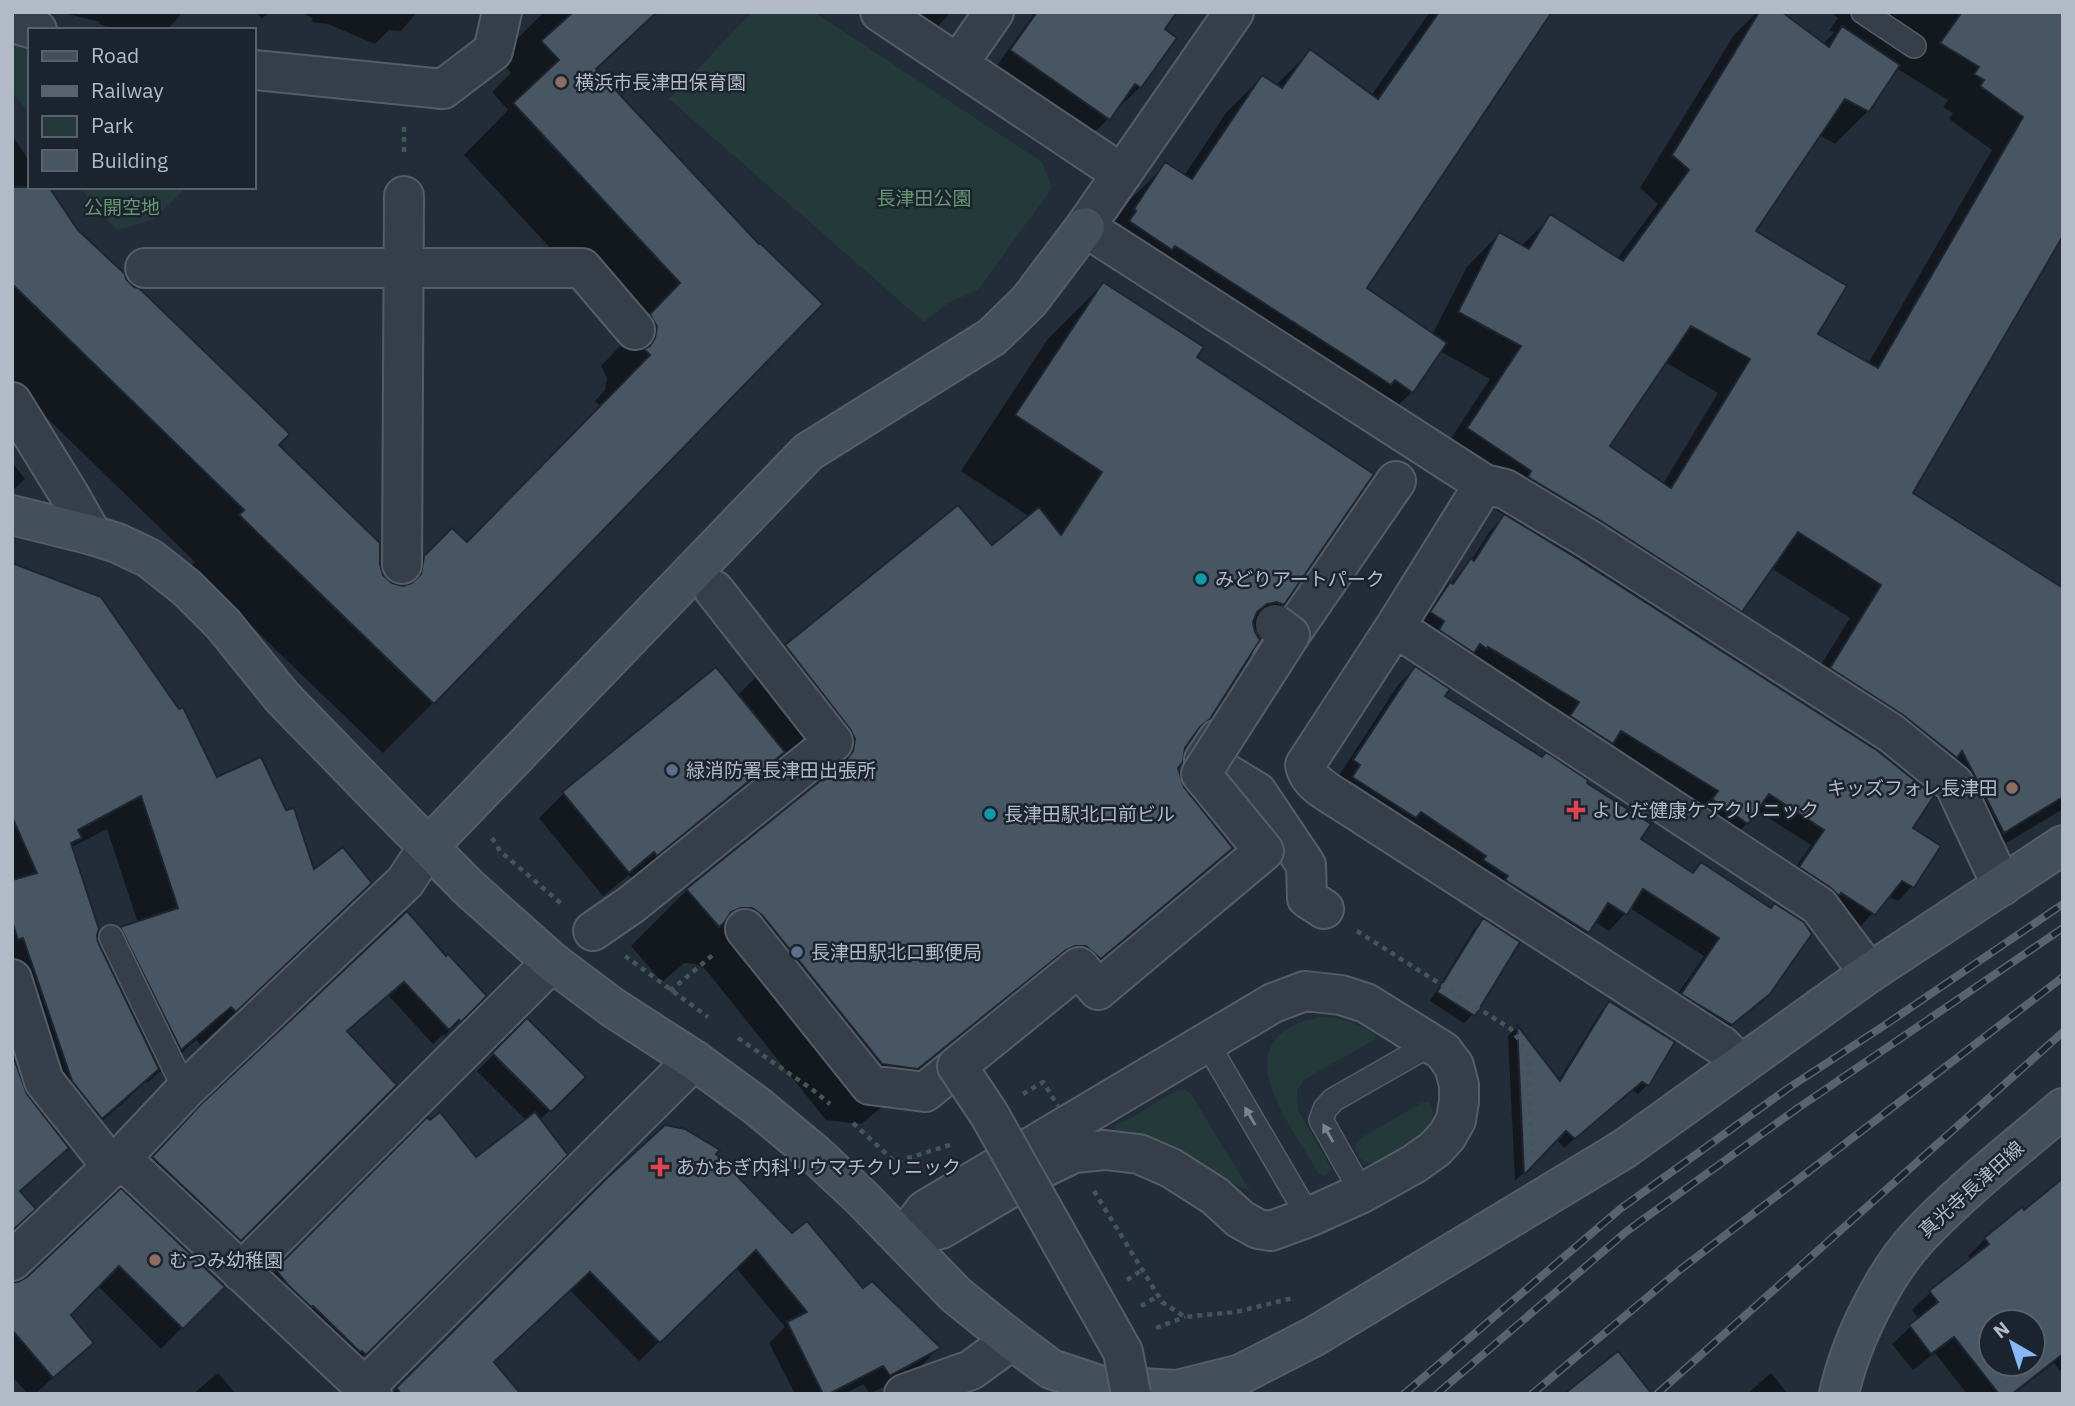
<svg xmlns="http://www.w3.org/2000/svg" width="2075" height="1406" font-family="'IBM Plex Sans','Noto Sans JP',sans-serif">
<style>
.green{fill:#24393a}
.shadow{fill:#0007;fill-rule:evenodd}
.building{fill:#485563;stroke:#1d2630;stroke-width:2;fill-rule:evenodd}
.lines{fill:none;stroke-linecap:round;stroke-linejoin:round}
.lane-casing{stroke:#545d67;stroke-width:26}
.street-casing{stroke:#545d67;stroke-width:42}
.secondary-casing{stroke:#545d67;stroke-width:42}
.path{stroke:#425657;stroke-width:4.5;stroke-dasharray:5 5;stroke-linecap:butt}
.lane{stroke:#363f49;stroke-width:23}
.street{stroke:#363f49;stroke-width:38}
.secondary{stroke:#444f5c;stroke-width:38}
.rail-casing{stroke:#586370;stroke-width:8}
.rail{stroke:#1b242e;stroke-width:5;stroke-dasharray:16;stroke-linecap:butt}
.street-bridge-casing{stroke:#545d67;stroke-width:42;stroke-linecap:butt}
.path-bridge{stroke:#425657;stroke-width:4.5;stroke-dasharray:5 5;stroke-linecap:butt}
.street-bridge{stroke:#363f49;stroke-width:38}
.oneway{fill:#7a838e}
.education-dot{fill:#8d6e63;stroke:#1b242e;stroke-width:2.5}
.culture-dot{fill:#0f9aa8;stroke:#1b242e;stroke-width:2.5}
.service-dot{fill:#5c6f8a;stroke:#1b242e;stroke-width:2.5}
.health-dot{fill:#e0444e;stroke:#1b242e;stroke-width:2.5}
.labels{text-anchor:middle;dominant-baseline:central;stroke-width:5;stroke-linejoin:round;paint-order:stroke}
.poi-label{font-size:19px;fill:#b1bac6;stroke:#1b242e;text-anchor:start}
.park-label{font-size:19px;fill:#689670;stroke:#1b242e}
.street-label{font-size:19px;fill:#b1bac6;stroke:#1b242e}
</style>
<rect width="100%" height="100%" fill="#222d39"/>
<!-- green -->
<path class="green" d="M752 12H814L1042 162 1052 188 978 290 948 303 924 322 669 99Z
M12 44 30 49V114L12 92Z
M81 187H187L154 219 118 230 94 209Z
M1321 1017C1342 1018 1357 1023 1375 1034L1376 1039 1305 1079 1297 1090 1298 1110 1331 1168 1329 1173 1324 1176 1319 1174C1289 1121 1218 1037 1321 1017Z
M1178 1089 1185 1090 1191 1094 1250 1191C1215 1177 1187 1149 1151 1137 1141 1133 1129 1133 1118 1131L1115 1129V1125L1133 1117Z
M1423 1102H1429C1436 1112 1433 1124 1426 1133 1418 1141 1376 1167 1366 1163 1361 1161 1358 1155 1356 1150V1143L1361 1138Z"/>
<!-- shadow -->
<path class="shadow" d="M60 12H183L167 30 153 27 151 30H120L99 24 100 22Z
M257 12H269L262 19Z
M300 12H417L401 31 389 30 375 44 328 24 311 22 313 18Z
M544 12H658L595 71 759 247 433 703 383 753 190 567 195 562 12 384V136L30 162V187L125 280 277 445 378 564 381 575 389 584 396 586 452 530 466 544 601 407 595 401 605 390 607 378 601 366 631 335 464 155 508 110 492 92 511 73 498 58Z
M901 12H951L932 33Z
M1035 12H1175L1163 30 1140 87 1124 103 1121 101 1108 119 1093 134 996 67Z
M1430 12H1550L1364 289 1432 335 1467 267 1499 234 1520 247 1551 217 1617 259 1658 204 1640 188 1734 35 1757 12H1779L1823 44 1835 32 1829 31 1838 18 1830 12H2063L1911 493 2063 590V809L1971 864 1929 784 1923 790 1911 828 1912 886 1898 901 1888 896 1859 928 1786 882 1811 845 1756 810 1747 823 1733 838 1699 815 1704 806 1417 627 1436 599 1471 561 1490 531 1505 515 1496 510 1500 504 1436 461 1490 379 1440 351 1412 392 1376 427 1138 281 1135 285 1095 257 1102 247 1099 246 1130 200 1166 164 1184 176 1226 113 1262 77 1275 86 1310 51 1371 96ZM1896 68 1948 100 1943 107 1953 113 1949 119 1992 150 1868 364 1815 335 1754 231 1819 135 1835 144 1868 111ZM1665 362 1718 393 1663 484 1608 446ZM1771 568 1850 618 1798 702 1708 644 1741 611Z
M1103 284 1195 357 1283 604 1253 633 1184 747 1177 768 1182 789 1231 848 1175 904 1044 1014 1008 1005 861 1124 826 1120 706 970 696 964 684 963 662 982 631 946 687 890 799 800 800 796 795 785 775 760 758 777 632 879 629 875 603 896 539 818 564 793 737 696 786 647 992 548 1030 517 961 471 1047 340Z
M12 462 25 479 12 491Z
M12 578 313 872 335 917 201 1045 196 1040 147 1083 146 1081 123 1103 67 1152 65 1149 18 1192 12 1201ZM107 829 138 923 121 928 100 949 70 848Z
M1415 668 1443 697 1584 783 1639 839 1691 874 1701 864 1768 993 1751 1010 1714 1040 1666 1011 1704 956 1630 908 1609 931 1594 921 1587 932 1571 949 1338 777 1398 685Z
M407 913 446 958 485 996 445 1036 443 1034 433 1044 388 995 346 1032 395 1085 225 1255 147 1165 202 1107Z
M1483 920 1473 1014 1464 1023 1430 1001 1474 929Z
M1609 1003 1647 1085 1638 1094 1631 1090 1564 1148 1556 1139 1515 1181 1508 1036 1517 1027 1558 1081 1600 1013Z
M527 1021 583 1077 539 1121 566 1154 351 1368 262 1284 427 1120 476 1160 527 1121 477 1071Z
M714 1154 792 1236 939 1348 920 1367 870 1394 863 1384 845 1394H795L769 1343 785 1327 736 1268 639 1361 570 1290 492 1362 519 1394H392L608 1179Z
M2063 1180V1368L2060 1371 2054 1363 2014 1394H1967L1935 1353 1913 1370 1892 1344 1919 1319 1912 1310 1930 1293 1971 1260 1968 1256 1985 1239 2024 1212ZM1991 1322H2033V1364H1991Z
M121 1191 222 1287 161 1349 97 1285 68 1315 92 1342 35 1394H28L12 1376V1291Z
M218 1373 236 1394H193Z
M1771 1373 1788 1394H1747Z"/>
<!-- building -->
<path class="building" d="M573 12H657L596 69 759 244 760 243 823 304 434 704 239 515 244 510 12 284V187H49L78 230 125 274 126 279 134 287 139 288 290 434 279 445 380 543V564L383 575 392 583 403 586 412 583 421 574 424 556 452 528 467 542 650 355 644 349 650 346 655 338 657 327 650 314 680 283 513 103 559 60 541 41Z
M1037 12H1177L1165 29 1177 38 1141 88 1135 84 1110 120 1010 50Z
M1439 12H1552L1367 288 1447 343 1413 393 1395 380 1391 385 1175 246 1172 250 1129 221 1136 211 1134 209 1165 162 1192 179 1262 75 1282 88 1310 49 1378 99Z
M1759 12H1782L1829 47 1842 26 1900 65 1869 112 1845 99 1756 231 1847 286 1818 334 1878 368 2023 117 1980 86 1984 80 1974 74 1979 67 1940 43 1962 12H2063V236L1913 493 2063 588V797L2004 833 1962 751 1957 758 1903 715 1830 668 1881 585 1798 532 1742 612 1601 521 1528 477 1531 471 1467 428 1521 346 1458 312 1499 232 1529 249 1550 214 1623 261 1689 170 1672 155ZM1691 326 1750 359 1671 488 1610 446Z
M1103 282 1204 347 1197 357 1374 474 1284 605 1277 602 1267 604 1257 612 1253 622 1255 632 1260 640 1210 719 1200 727 1185 748 1183 762 1178 768 1184 787 1233 848 1101 959 1086 946H1075L1066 950 918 1069 882 1064 762 915 752 908H741L731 912 724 923 719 927 686 889 847 759 853 751 855 739 850 729 785 645 958 505 992 545 1039 507 1061 535 1102 472 1015 415Z
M1504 514 1578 559 1878 751 1934 796 1913 828 1941 846 1914 888 1902 881 1875 915 1841 893 1839 896 1831 888 1799 867 1824 830 1769 794 1748 824 1712 799 1718 791 1621 731 1613 744 1570 716 1579 702 1488 647 1487 649 1480 644 1474 653 1439 630 1444 621 1430 612 1450 582 1453 584 1471 558 1474 561Z
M12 563 101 597 179 709 183 707 217 777 261 757 286 810 294 808 314 869 343 847 372 883 236 1012 231 1007 181 1050 120 927 178 908 141 796 78 830 82 838 71 843 99 929 97 935 98 942 159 1069 102 1119 72 1081 23 938 18 940 12 921V880L37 873 12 817Z
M1415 666 1450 689 1445 696 1542 757 1546 752 1588 780 1587 783 1651 824 1641 839 1693 873 1701 862 1771 908 1774 903 1804 922 1812 934 1770 994 1732 1025 1681 994 1719 938 1643 889 1627 915 1608 903 1589 933 1505 880 1508 876 1483 860 1486 856 1421 812 1416 818 1352 777 1360 765 1353 760Z
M716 667 785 752 657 856 654 852 629 873 562 792Z
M407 911 446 956 448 954 487 996 461 1022 459 1020 449 1030 404 982 347 1031 397 1085 241 1241 152 1157 200 1105Z
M1483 918 1520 942 1475 1016 1437 992Z
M1609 1001 1675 1042 1649 1086 1642 1082 1575 1139 1566 1131 1524 1175 1517 1025 1560 1081Z
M527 1018 586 1077 551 1112 492 1053Z
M12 1053 27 1094 69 1148 20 1191 36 1209 12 1231Z
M440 1112 476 1157 535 1112 568 1155 366 1355 362 1351 360 1352 313 1306 311 1307 288 1285 275 1269 427 1117 430 1120Z
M665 1125 685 1129 720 1150 716 1154 792 1233 807 1221 863 1288 872 1281 941 1348 890 1376 883 1366 829 1394H823L787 1322 807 1312 756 1250 660 1343 590 1272 494 1362 521 1394H401L396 1388 607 1178Z
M2063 1178V1354L2012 1394H1999L1954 1337 1931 1354 1909 1325 1938 1302 1929 1291 1989 1244 1984 1238 2022 1207 2024 1210ZM1991 1322H2033V1364H1991Z
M121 1188 225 1287 183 1329 119 1266 71 1315 94 1343 53 1378 12 1330V1282H18L27 1277Z
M1618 1351 1652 1394H1564Z"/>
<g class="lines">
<!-- lane casing -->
<g class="lane-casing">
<path id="lane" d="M1863 12 1914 46
M111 937 185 1090
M1207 1043 1309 1217
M1362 1193 1321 1120 1325 1109 1333 1100 1431 1044"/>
</g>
<!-- street casing -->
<g class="street-casing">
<path id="street" d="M880 12 1122 174
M1234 12 1085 227 1484 484 1505 489 1590 540 1891 733 1954 784 2002 886
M12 15 20 25 37 30
M958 64 994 12
M254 70 443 89 493 51 502 12
M145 268H582L635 330
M12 402 70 496 92 535
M1484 484 1395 627 1819 906 1869 973
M402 564 404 196
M1395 627 1305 765C1308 784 1333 795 1348 805L1722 1046 1741 1065
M1272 661 1396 481
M1218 739 1204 760 1257 792 1306 865 1307 898 1324 909
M745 929 870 1085 925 1092 957 1066
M593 931 632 904 833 742 714 590
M12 979 44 1081 105 1158 129 1166 372 1394
M1305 991 1341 995 1366 1003 1443 1051 1454 1066 1459 1085V1101L1456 1120 1447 1136 1435 1149 1414 1164 1362 1193 1309 1217 1271 1231 1258 1229 1240 1219 1215 1196 1171 1168 1139 1154 1105 1150 1074 1153 1047 1166 941 1229 903 1239 925 1210 1273 1003Z
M12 1261 118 1161 185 1090 405 882 428 847
M241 1272 552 962
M365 1387 694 1060
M904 1394 971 1370 1012 1340"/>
</g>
<!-- secondary casing -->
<g class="secondary-casing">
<path id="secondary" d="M12 515 92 535 117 543 149 558 187 588 223 624 282 697 388 806 469 888 552 962 612 1007 694 1060 757 1106 816 1155 861 1197 956 1295 1012 1340 1051 1369 1102 1386 1177 1390 1241 1374 1315 1336 1624 1149 1869 973 2063 845
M428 847 808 452 992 337 1029 301 1085 227
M1839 1394C1850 1343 1883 1275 1918 1237 1962 1190 2014 1150 2063 1108"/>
</g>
<!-- path -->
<path class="path" d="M404 127V156
M492 838 500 851 564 906
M1357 931 1511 1029 1528 1052 1532 1157
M625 956 708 1017
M670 991 714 954
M738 1038 813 1090 830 1104
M853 1123 895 1162 950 1145
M1094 1191 1162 1302 1185 1317 1236 1312 1293 1298
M1127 1280 1142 1270
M1141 1306 1158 1296
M1156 1328 1185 1317"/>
<!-- lane -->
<use href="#lane" class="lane"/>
<!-- street -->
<use href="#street" class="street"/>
<!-- secondary -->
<use href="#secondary" class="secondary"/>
<!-- rail casing -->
<g class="rail-casing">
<path id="rail" d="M1404 1394 1620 1209 1787 1089 1885 1025 2063 904
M1437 1394 1627 1231 1798 1108 2063 928
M1532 1394 1681 1269 2063 977
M1657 1394 2063 1032"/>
</g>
<!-- rail -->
<use href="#rail" class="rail"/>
<!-- street-bridge casing -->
<g class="street-bridge-casing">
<path id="street-bridge" d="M1131 1394 1123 1352 989 1114 957 1066 1079 967 1098 990 1264 851 1201 774 1290 635 1275 624"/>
</g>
<!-- path-bridge -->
<path class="path-bridge" d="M1023 1094 1043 1082 1058 1106"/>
<!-- street-bridge -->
<use href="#street-bridge" class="street-bridge"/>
</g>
<!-- one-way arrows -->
<defs><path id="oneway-solid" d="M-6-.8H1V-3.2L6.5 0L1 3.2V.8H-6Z" transform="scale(1.75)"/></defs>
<g class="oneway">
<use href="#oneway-solid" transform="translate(1250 1116) rotate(-120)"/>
<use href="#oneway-solid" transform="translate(1328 1133) rotate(-119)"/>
</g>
<!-- markers -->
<g class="education-dot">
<circle cx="561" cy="82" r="7"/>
<circle cx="2012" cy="788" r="7"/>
<circle cx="155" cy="1260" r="7"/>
</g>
<g class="culture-dot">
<circle cx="1201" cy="579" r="7"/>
<circle cx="990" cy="814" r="7"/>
</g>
<g class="service-dot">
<circle cx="672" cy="770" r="7"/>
<circle cx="797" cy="952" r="7"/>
</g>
<g class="health-dot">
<path d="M1572.5 799.5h7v7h7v7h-7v7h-7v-7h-7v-7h7z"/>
<path d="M656.5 1156.5h7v7h7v7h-7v7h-7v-7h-7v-7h7z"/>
</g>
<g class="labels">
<!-- poi labels -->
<g class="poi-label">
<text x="575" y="82">横浜市長津田保育園</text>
<text x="1215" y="579">みどりアートパーク</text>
<text x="686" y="770">緑消防署長津田出張所</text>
<text x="1998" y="788" text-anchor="end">キッズフォレ長津田</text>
<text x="1592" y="810">よしだ健康ケアクリニック</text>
<text x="1004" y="814">長津田駅北口前ビル</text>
<text x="811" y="952">長津田駅北口郵便局</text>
<text x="676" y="1167">あかおぎ内科リウマチクリニック</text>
<text x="169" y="1260">むつみ幼稚園</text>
</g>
<!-- park labels -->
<g class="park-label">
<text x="924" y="198">長津田公園</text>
<text x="122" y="207">公開空地</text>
</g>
<!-- street labels -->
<g class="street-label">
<text transform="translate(1971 1189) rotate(-42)">真光寺長津田線</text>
</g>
</g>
<!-- border -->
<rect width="2075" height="1406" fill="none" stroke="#b1bac6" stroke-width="28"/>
<!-- legend -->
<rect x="28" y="28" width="228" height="161" fill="#1b242e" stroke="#57606b" stroke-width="2"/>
<rect x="42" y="51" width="35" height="10" fill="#444f5c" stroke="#57606b" stroke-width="2"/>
<text x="91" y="63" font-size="21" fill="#b1bac6">Road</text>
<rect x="42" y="86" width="35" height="10" fill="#586370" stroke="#57606b" stroke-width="2"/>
<text x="91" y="98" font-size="21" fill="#b1bac6">Railway</text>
<rect x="42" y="116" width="35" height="21" fill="#24393a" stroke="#57606b" stroke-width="2"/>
<text x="91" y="133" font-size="21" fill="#b1bac6">Park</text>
<rect x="42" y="150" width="35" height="21" fill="#485563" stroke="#57606b" stroke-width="2"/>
<text x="91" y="168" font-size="21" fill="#b1bac6">Building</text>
<!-- north arrow -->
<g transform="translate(2012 1343) rotate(321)"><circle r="33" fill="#1b242e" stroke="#57606b" stroke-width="2"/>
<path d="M0-5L12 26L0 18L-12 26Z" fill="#86b8f5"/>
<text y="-10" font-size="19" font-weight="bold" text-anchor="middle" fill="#b1bac6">N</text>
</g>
</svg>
